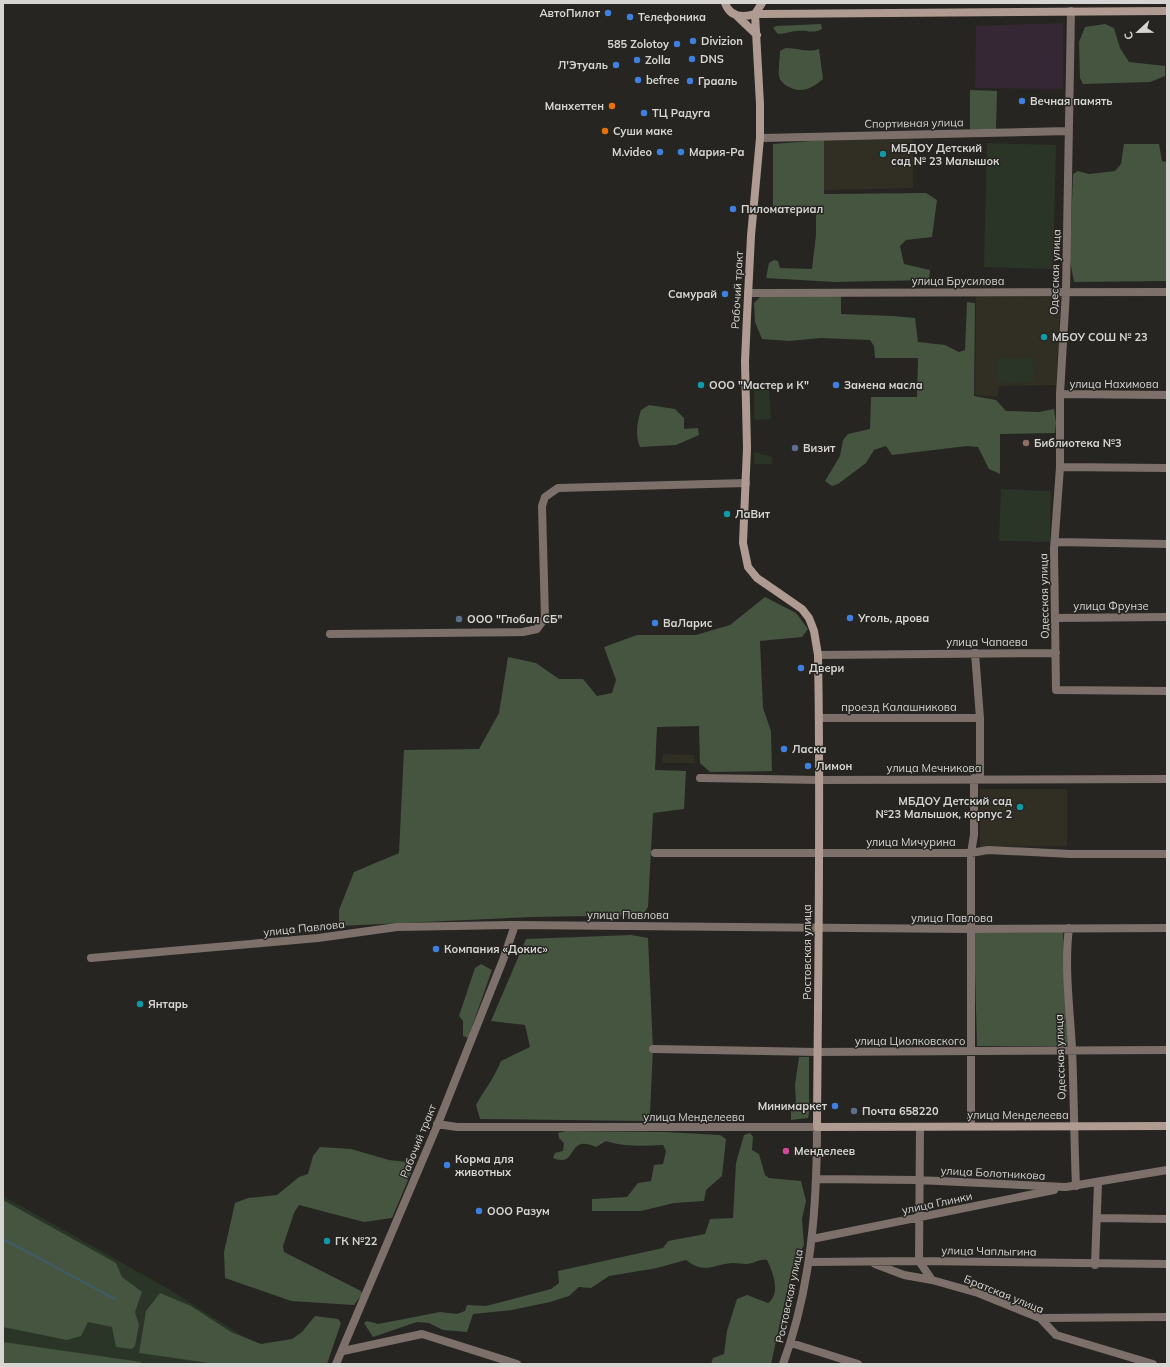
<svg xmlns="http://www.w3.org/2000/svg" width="1170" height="1367" font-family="Mulish,sans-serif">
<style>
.built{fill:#312e24}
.medical{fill:#352733}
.green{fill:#2a3527}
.forest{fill:#455540}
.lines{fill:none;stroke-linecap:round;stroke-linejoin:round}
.stream{stroke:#3f5c69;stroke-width:2}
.street{stroke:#7d706a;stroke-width:8}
.secondary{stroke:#af9b91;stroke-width:8}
.shop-dot{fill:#3f7fe0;stroke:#262521;stroke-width:1.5}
.food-dot{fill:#e8710a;stroke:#262521;stroke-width:1.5}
.culture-dot{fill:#0f9aa8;stroke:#262521;stroke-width:1.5}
.education-dot{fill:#8d6e63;stroke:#262521;stroke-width:1.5}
.service-dot{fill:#5c6f8a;stroke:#262521;stroke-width:1.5}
.hotel-dot{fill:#d1479c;stroke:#262521;stroke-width:1.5}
.labels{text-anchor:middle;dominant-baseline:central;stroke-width:3;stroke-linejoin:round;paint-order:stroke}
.poi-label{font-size:11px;font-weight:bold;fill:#d6d5d2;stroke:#262521;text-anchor:start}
.street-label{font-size:11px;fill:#d6d5d2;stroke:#262521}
</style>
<rect width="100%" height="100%" fill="#262521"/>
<!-- built -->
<path class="built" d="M913 139V188L824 190V140Z
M976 296 1061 297 1056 385 999 386 998 397 975 395Z
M663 754 694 755 695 763H663Z
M980 789H1067V846L980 847Z"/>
<!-- medical -->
<path class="medical" d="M1063 23V89L975 88 976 26Z"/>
<!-- green -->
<path class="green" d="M987 143 1056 145 1053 269 984 267Z
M997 358H1033L1034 382 997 383Z
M769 388 771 419 755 420 754 417V390Z
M754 452 772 457V464H754Z
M1001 489 1051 491 1050 542 999 541Z
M3 1196 165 1287 287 1364H3Z"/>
<!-- forest -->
<path class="forest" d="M821 24 822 29C814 34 806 30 797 31 791 31 785 34 778 34L773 28 776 26Z
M1105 24 1114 28 1120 48 1129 62 1165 66V76L1150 82 1083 84 1080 78 1079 42 1085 27Z
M786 48C798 48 808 53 819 49L823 79C812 89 800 94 787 86 783 83 780 81 779 76 778 69 780 59 780 51Z
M970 90 997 91 996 130 970 129Z
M824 140V194L926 193 937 200 932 237 906 240 900 246 904 264 930 270 929 280 834 282 766 278 769 263 774 260 778 261 780 268 812 269 816 235V214H773V144Z
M1124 144H1159L1162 161 1167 162V281L1074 282 1070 261 1073 174 1078 171 1089 174 1115 171 1121 164Z
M835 295 841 297V314L893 316 915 318 918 342 945 345 959 352 965 350 967 302 975 303 974 396 996 400 1006 411 1039 412 1054 409 1056 423 1055 433 1000 434V474L989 469 978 447 967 446 892 455 886 446 874 450 866 463 838 484 832 486 825 481 840 456 843 440 848 434 870 429 871 397H917L918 358H875L874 346 870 340 821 338 789 341 762 339 755 322 754 303 761 296Z
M649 405 675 409 684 418V429L698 428 699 435 676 445 640 447C635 435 637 422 641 410Z
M765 597 796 613 808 629 802 637 760 641 763 708 771 731 772 771 710 772 700 763 699 726 657 727 655 770 686 771 684 809 653 813 648 907 643 915 532 917 339 926V910L354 872 399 853 404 750 479 749 499 713 508 657 536 663 559 679H583L597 696 612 693 616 680 604 647 637 635H696L730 625Z
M1063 932 1069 1046H977L974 933Z
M631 935 648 938 653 1049 650 1113 644 1121 480 1119 476 1105C484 1090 495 1077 501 1061L530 1047 525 1025 491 1021 526 939Z
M481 964 492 970 468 1038 463 1036V1021L459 1016 475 968Z
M799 1057H809V1113L808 1118 791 1120V1112L796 1101 795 1085Z
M566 1131 664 1132 720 1135 726 1139 722 1176 706 1190 704 1201 674 1203 641 1211H592V1199L627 1197 638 1183 651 1181 654 1165 663 1164 666 1151 663 1145C644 1146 624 1147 606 1141L596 1147C570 1135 576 1159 562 1160 559 1160 555 1159 553 1158L555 1153 563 1151 564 1143 559 1138 558 1133Z
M750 1133 753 1137 752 1150 759 1154 765 1175 769 1178 801 1181 806 1201 802 1219 804 1245 795 1262 791 1273 771 1364H711L713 1358 724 1354 727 1331 737 1299 747 1295 768 1303C781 1294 773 1272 767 1260 760 1259 759 1261 752 1263 746 1265 740 1263 733 1263 713 1264 705 1275 686 1260L657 1268 609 1276 591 1288 579 1287 569 1296 550 1302 512 1310 473 1314 467 1332 443 1330 429 1323 417 1322 373 1337 364 1323 367 1321 378 1324 440 1312 457 1314 465 1311 467 1305 486 1306 551 1289 559 1283 558 1271 663 1248 668 1241 705 1234 710 1219 733 1218 736 1163 744 1135Z
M320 1147 351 1149 389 1160 407 1162 411 1173 392 1218 364 1222 299 1205 294 1213 283 1246 284 1252 361 1291 362 1294 354 1305 291 1301 225 1278 224 1252 235 1203 248 1198 277 1195 299 1177 308 1174 313 1156Z
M3 1200 116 1263 122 1277 142 1292 135 1312 139 1325 135 1346 132 1349 116 1347 112 1327 88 1322 81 1336 67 1340 3 1327Z
M160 1293 191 1306 231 1332 261 1344 292 1339 302 1332 315 1316 338 1319 341 1323 327 1364H216L139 1353 146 1311Z
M3 1342 141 1362V1364H3Z"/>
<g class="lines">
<!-- stream -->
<path class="stream" d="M3 1239 115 1299"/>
<!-- street -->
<path class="street" d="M1071 11 1066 291 1060 394V467L1054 549 1056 690 1167 691
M760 138 1069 131
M748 293 1167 292
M1060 394 1167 395
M1060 467 1167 468
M1056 542 1167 544
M1055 618 1167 617
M330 634 523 632 537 629 545 618 542 506 545 497 558 488 746 483
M975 653 980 718V779
M818 655 1056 653
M819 718H980
M700 778 819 780 1167 779
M655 853H971L988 850 1071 854H1167
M1069 928C1064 968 1070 1009 1072 1049 1074 1095 1074 1140 1076 1186
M91 958 318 938 397 927 515 925 971 929 1167 928
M653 1049 817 1052 1167 1050
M437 1124 457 1127H817C817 1207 811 1288 783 1364
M971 1126V853L974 835V778
M920 1127 919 1261 932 1280 978 1293 1040 1318 1056 1335 1153 1364
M817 1179 918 1180 1066 1187 1167 1170
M1098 1218 1167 1219
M812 1239 1054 1190
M810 1262 919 1261 1167 1264
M875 1264 904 1275 932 1280
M1095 1265 1098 1183
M1040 1318 1167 1317
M791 1343 858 1364
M343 1351 422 1334 517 1364
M336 1364 437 1126 503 960 515 925"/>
<!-- secondary -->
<path class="secondary" d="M725 3C730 17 742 18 755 14L762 3
M755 14 760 104V138L751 236 747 316 745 362 747 448 743 543 748 567 757 578 802 609 809 618 814 631 818 655C821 812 818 970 817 1127L1167 1126
M755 14 1167 11
M737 16 757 35"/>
</g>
<!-- markers -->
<g class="shop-dot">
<circle cx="608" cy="13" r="4"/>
<circle cx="630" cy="17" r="4"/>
<circle cx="693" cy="41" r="4"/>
<circle cx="677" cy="44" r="4"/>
<circle cx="692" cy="59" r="4"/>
<circle cx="637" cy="60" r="4"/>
<circle cx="616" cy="65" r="4"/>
<circle cx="638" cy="80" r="4"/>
<circle cx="690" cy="81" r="4"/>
<circle cx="1022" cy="101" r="4"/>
<circle cx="644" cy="113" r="4"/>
<circle cx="660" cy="152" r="4"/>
<circle cx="681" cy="152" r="4"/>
<circle cx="733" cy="209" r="4"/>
<circle cx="725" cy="294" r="4"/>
<circle cx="836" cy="385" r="4"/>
<circle cx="850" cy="618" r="4"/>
<circle cx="655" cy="623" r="4"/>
<circle cx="801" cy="668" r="4"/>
<circle cx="784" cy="749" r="4"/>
<circle cx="808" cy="766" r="4"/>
<circle cx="436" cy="949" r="4"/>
<circle cx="835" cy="1106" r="4"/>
<circle cx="447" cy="1165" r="4"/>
<circle cx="479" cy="1211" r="4"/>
</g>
<g class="food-dot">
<circle cx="612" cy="106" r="4"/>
<circle cx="605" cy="131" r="4"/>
</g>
<g class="culture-dot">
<circle cx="883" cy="154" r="4"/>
<circle cx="1044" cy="337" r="4"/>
<circle cx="701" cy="385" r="4"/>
<circle cx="727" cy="514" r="4"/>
<circle cx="1020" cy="807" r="4"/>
<circle cx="140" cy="1004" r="4"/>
<circle cx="327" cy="1241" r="4"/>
</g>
<circle class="education-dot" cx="1026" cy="443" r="4"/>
<g class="service-dot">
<circle cx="795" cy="448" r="4"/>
<circle cx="459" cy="619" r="4"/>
<circle cx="854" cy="1111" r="4"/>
</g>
<circle class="hotel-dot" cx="786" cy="1151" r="4"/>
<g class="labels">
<!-- poi labels -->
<g class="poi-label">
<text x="600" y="13" text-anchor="end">АвтоПилот</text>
<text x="638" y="17">Телефоника</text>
<text x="701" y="41">Divizion</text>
<text x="669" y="44" text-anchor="end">585 Zolotoy</text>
<text x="700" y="59">DNS</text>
<text x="645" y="60">Zolla</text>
<text x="608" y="65" text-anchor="end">Л'Этуаль</text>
<text x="646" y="80">befree</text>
<text x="698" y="81">Грааль</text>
<text x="1030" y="101">Вечная память</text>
<text x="604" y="106" text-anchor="end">Манхеттен</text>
<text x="652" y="113">ТЦ Радуга</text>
<text x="613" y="131">Суши маке</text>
<text x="891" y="148">МБДОУ Детский<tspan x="891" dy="13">сад № 23 Малышок</tspan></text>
<text x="652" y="152" text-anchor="end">M.video</text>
<text x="689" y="152">Мария-Ра</text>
<text x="741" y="209">Пиломатериал</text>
<text x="717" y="294" text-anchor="end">Самурай</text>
<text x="1052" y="337">МБОУ СОШ № 23</text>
<text x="709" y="385">ООО "Мастер и К"</text>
<text x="844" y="385">Замена масла</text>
<text x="1034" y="443">Библиотека №3</text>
<text x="803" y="448">Визит</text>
<text x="735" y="514">ЛаВит</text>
<text x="858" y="618">Уголь, дрова</text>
<text x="467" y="619">ООО "Глобал СБ"</text>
<text x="663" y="623">ВаЛарис</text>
<text x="809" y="668">Двери</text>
<text x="792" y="749">Ласка</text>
<text x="816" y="766">Лимон</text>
<text x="1012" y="801" text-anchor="end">МБДОУ Детский сад<tspan x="1012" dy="13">№23 Малышок, корпус 2</tspan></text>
<text x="444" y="949">Компания «Докис»</text>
<text x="148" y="1004">Янтарь</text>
<text x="827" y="1106" text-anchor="end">Минимаркет</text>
<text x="862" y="1111">Почта 658220</text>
<text x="794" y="1151">Менделеев</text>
<text x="455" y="1159">Корма для<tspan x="455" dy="13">животных</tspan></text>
<text x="487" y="1211">ООО Разум</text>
<text x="335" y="1241">ГК №22</text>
</g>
<!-- street labels -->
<g class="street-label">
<text transform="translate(914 123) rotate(-1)">Спортивная улица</text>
<text transform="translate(1055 272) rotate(-88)">Одесская улица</text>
<text x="958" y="281">улица Брусилова</text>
<text transform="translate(737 290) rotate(-87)">Рабочий тракт</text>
<text x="1114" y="384">улица Нахимова</text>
<text transform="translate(1044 596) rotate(-91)">Одесская улица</text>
<text x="1111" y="606">улица Фрунзе</text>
<text x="987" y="642">улица Чапаева</text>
<text x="899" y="707">проезд Калашникова</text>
<text x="934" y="768">улица Мечникова</text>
<text x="911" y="842">улица Мичурина</text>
<text x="628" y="915">улица Павлова</text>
<text x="952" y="918">улица Павлова</text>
<text transform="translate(304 928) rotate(-6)">улица Павлова</text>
<text transform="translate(807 952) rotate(-90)">Ростовская улица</text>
<text x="910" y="1041">улица Циолковского</text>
<text transform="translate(1060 1057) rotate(-92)">Одесская улица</text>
<text x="1018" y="1115">улица Менделеева</text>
<text x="694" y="1117">улица Менделеева</text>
<text transform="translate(418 1141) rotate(-68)">Рабочий тракт</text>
<text transform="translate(993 1173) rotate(3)">улица Болотникова</text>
<text transform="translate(937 1203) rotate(-12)">улица Глинки</text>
<text transform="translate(989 1251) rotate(1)">улица Чаплыгина</text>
<text transform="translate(1004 1294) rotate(22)">Братская улица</text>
<text transform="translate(789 1296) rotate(-78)">Ростовская улица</text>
</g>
</g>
<!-- border -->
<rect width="1170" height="1367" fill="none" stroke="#d6d5d2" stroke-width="8"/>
<!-- north arrow -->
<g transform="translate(1138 32) rotate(248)" stroke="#262521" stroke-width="3" paint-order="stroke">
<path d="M0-3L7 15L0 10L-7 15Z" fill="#d6d5d2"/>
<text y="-6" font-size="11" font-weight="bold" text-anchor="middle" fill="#d6d5d2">С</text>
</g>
</svg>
